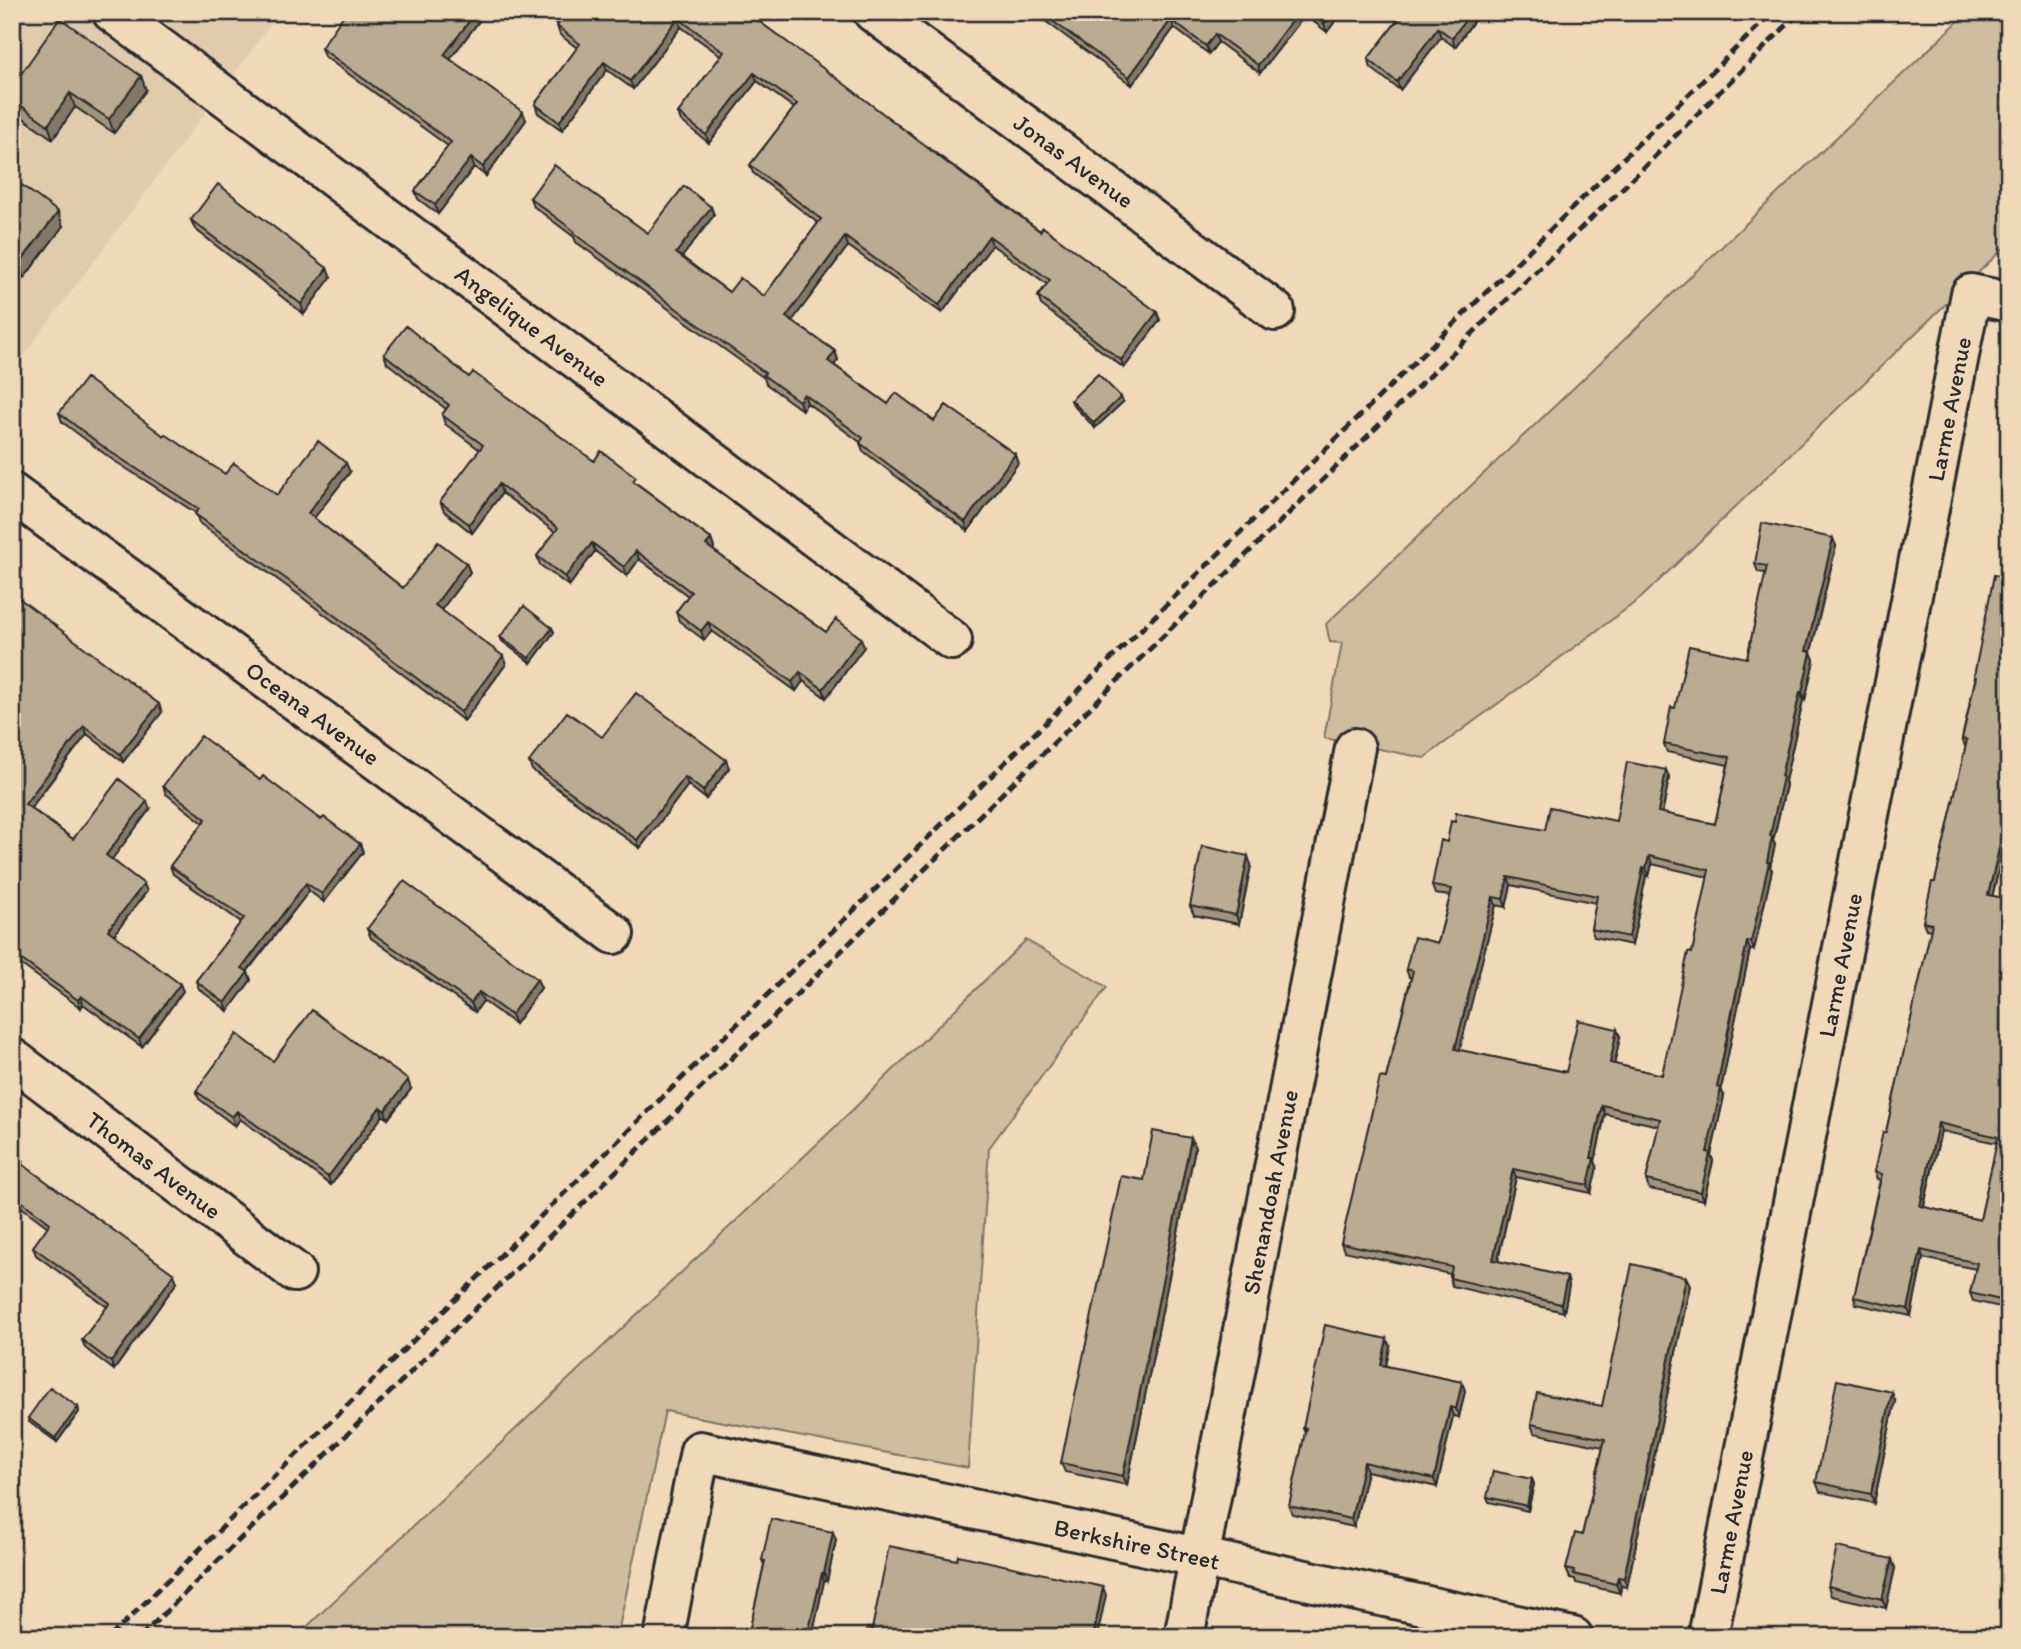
<svg xmlns="http://www.w3.org/2000/svg" width="2021" height="1649" font-family="Itim,sans-serif">
<style>
.built{fill:#e0cbad}
.green{fill:#cfbda0;stroke:#7d7466;stroke-width:2}
.lines{fill:none;stroke-linecap:round;stroke-linejoin:round}
.minor-casing{stroke:#2b2b2b;stroke-width:44}
.minor{stroke:#efd9b8;stroke-width:38}
.rail{stroke:#2b2b2b;stroke-width:5;stroke-dasharray:10 5;stroke-linecap:butt}
.wall{fill:#a2937e;stroke:#2b2b2b;stroke-width:2;fill-rule:evenodd}
.shaded-wall{fill:#847867;stroke:#2b2b2b;stroke-width:2}
.building{fill:#bcab93;stroke:#2b2b2b;stroke-width:2;fill-rule:evenodd}
.labels{text-anchor:middle;dominant-baseline:central;stroke-width:5;stroke-linejoin:round;paint-order:stroke}
.street-label{font-size:24px;fill:#2b2b2b;stroke:#efd9b8}
</style>
<rect width="100%" height="100%" fill="#efd9b8"/>
<filter id="ink" filterUnits="userSpaceOnUse"><feTurbulence type="fractalNoise" baseFrequency=".0143" numOctaves="2"/><feDisplacementMap in="SourceGraphic" scale="14" xChannelSelector="R" yChannelSelector="G"/><feConvolveMatrix kernelMatrix="1 2 1 2 8 2 1 2 1" color-interpolation-filters="sRGB"/></filter>
<g filter="url(#ink)">
<!-- built -->
<path class="built" d="M12 12H280L12 371Z"/>
<!-- green -->
<path class="green" d="M1968 12H2009V243L1641 598 1424 758 1324 738 1342 643 1330 642 1326 624Z
M1026 940 1107 987 989 1148 968 1468 665 1411 617 1637H296L834 1128Z"/>
<g class="lines">
<!-- minor casing -->
<g class="minor-casing">
<path id="minor" d="M112 12 952 640
M873 12 1275 311
M12 493 614 934
M12 1058 295 1272
M664 1637 700 1451 1573 1637
M1184 1637 1355 748
M1708 1637 1971 294 2009 302"/>
</g>
<!-- minor -->
<use href="#minor" class="minor"/>
<!-- rail -->
<path class="rail" d="M110 1637 1773 12
M140 1637 1523 284 1630 181 1800 12"/>
</g>
<!-- wall -->
<path class="wall" d="M486 12 450 59 526 120 486 176 474 167 438 214 418 199 415 191 448 146 324 56 321 48Z
M542 12H746L1160 320 1124 368 1041 305 1038 296 1047 284 992 245 942 313 848 246 792 321 835 351 838 360 834 365 888 404 934 421 1018 463 968 531 863 451 860 443V442L807 403 802 410 766 384 764 378 576 242 574 237 533 206 530 198 648 233 711 207 714 215 682 257 729 292 764 296 818 223 753 173 750 165 794 108 757 81 709 143 681 121 678 113 721 56 681 27 633 89 607 70 562 130 538 113 535 104 577 48 560 35 557 26 558 25Z
M1033 12H1342L1327 32 1305 15 1260 73 1218 42 1209 54 1174 28 1132 85Z
M1404 12H1480L1455 47 1441 37 1400 90 1371 68 1368 59Z
M141 76 146 90 114 133 75 107 53 139 12 110V87Z
M12 178 63 226 24 278 12 269Z
M191 220 331 277 304 314 195 229Z
M384 354 469 377 594 461 639 485 711 539 714 548 713 550 826 632 864 647 826 698 803 681 796 691 712 631 704 640 679 621 676 612 688 596 639 559 627 576 595 551 569 586 540 565 537 556 555 532 502 493 472 533 444 511 440 502 480 450 445 424 442 415 446 409 387 363Z
M1071 400 1123 402 1095 428 1073 405Z
M59 413 164 436 225 474 277 495 350 472 314 518 403 588 466 563 470 572 441 610 506 664 464 721 299 595 199 523 196 513 113 460 62 422Z
M1836 546 1811 652 1814 660 1805 700H1803L1785 781 1786 785 1773 841 1775 845 1770 867 1772 870 1754 950H1750L1732 1034 1721 1089 1724 1096 1711 1155 1713 1161 1704 1200 1649 1189 1646 1180 1659 1126 1605 1114 1595 1161 1597 1167 1591 1193 1516 1177 1498 1261 1567 1277 1569 1285 1564 1312 1452 1286 1450 1278V1274L1344 1251 1341 1243 1386 1078 1411 977H1409L1406 969 1438 943 1450 896 1435 894 1432 886 1447 842 1616 821 1666 770 1669 778 1662 813 1715 824 1728 765 1667 752 1664 744 1675 708 1747 658 1766 573 1758 572 1755 564ZM1652 864 1708 877 1692 953 1662 1075 1614 1064 1620 1037 1566 1072 1459 1050 1496 905 1506 907 1511 885 1596 903 1591 929 1594 937 1632 945 1646 876H1649Z
M2009 578V827L1992 896 2009 899V1309L1973 1301 1970 1293 1976 1269 1923 1258 1911 1316 1856 1304 1854 1297 1880 1180 1877 1179 1874 1172 1886 1132 1931 930 1926 929 1923 922 1935 882 1966 746H1965L1962 739 1975 680 1974 676ZM1941 1131 1997 1143 1980 1220 1924 1207Z
M12 593 162 712 123 762 87 734 31 808 73 839 150 809 112 859 147 891 114 935 183 991 142 1047 83 1004 81 1008 12 958Z
M552 628 554 632 531 663 502 641 500 637Z
M602 737 729 768 706 799 688 785 640 848 532 770 529 762Z
M260 780 360 844 363 852 324 902 309 891 247 972 251 980 228 1011 199 989 196 981 241 922 173 874 170 866 203 823 166 794 163 786Z
M1251 865 1239 924 1194 915 1190 906Z
M367 929 541 988 515 1024 483 1001 475 1012 371 938Z
M273 1061 411 1089 388 1119 383 1115 331 1185 240 1119 235 1126 199 1099 196 1091Z
M1191 1138 1195 1148 1127 1485 1065 1472 1061 1463 1144 1180Z
M12 1153 25 1166 177 1282 114 1370 85 1348 82 1340 107 1307 36 1255 33 1247 48 1227 12 1200Z
M1690 1285 1627 1587 1621 1586 1620 1593 1576 1583 1575 1579 1570 1578 1566 1569 1582 1535 1603 1447 1534 1433 1531 1424 1602 1406Z
M1390 1347 1386 1366 1462 1382 1465 1391 1459 1417 1453 1416 1437 1487 1367 1471 1354 1527 1292 1514 1289 1506 1305 1434 1303 1428Z
M1895 1401 1874 1503 1820 1492 1816 1482Z
M78 1407 79 1412 57 1442 29 1422 28 1418Z
M1532 1479 1534 1484 1528 1511 1489 1502 1487 1497Z
M836 1540 827 1581H824L812 1637H748L764 1565 762 1560Z
M1895 1568 1886 1608 1831 1596 1828 1586Z"/>
<!-- shaded-wall -->
<path class="shaded-wall" d="M476 12H486L447 63 444 55Z
M1298 12H1304L1305 15 1260 73 1258 65Z
M1333 12H1342L1327 32 1324 24Z
M1471 12H1480L1455 47 1452 38Z
M678 18 681 27 633 89 630 81Z
M1171 20 1174 28 1132 85 1129 77Z
M1438 28 1441 37 1400 90 1397 82Z
M1215 34 1218 42 1209 54 1206 46Z
M604 62 607 70 562 130 559 122Z
M754 73 757 81 709 143 706 135Z
M141 76 146 90 114 133 109 119Z
M70 93 75 107 53 139 48 125Z
M523 112 526 120 486 176 483 167Z
M471 158 474 167 438 214 435 205Z
M711 207 714 215 679 261 676 253Z
M58 212 63 226 24 278 19 264Z
M989 236 992 245 942 313 939 305Z
M845 237 848 246 789 325 786 317Z
M327 268 331 277 304 314 301 304Z
M1157 312 1160 320 1124 368 1121 360Z
M835 351 838 360 831 369 828 361Z
M804 394 807 403 802 410 799 401Z
M1121 397 1123 402 1095 428 1094 423Z
M1015 454 1018 463 968 531 965 522Z
M346 463 350 472 311 522 308 513Z
M499 484 502 493 472 533 469 524Z
M1833 538 1836 546 1809 659 1806 651Z
M711 539 714 548 709 554 706 545Z
M592 543 595 551 569 586 565 577Z
M636 551 639 559 627 576 624 567Z
M466 563 470 572 438 614 435 605Z
M708 622 712 631 704 640 701 631Z
M552 628 554 632 531 663 529 658Z
M861 638 864 647 826 698 823 689Z
M1811 652 1814 660 1805 700 1802 692Z
M503 656 506 664 464 721 461 712Z
M800 672 803 681 796 691 792 682Z
M1800 692 1803 700 1785 781 1786 785 1773 841 1775 845 1770 867 1772 870 1754 950 1751 942 1767 862 1770 836 1781 776Z
M159 704 162 712 123 762 120 754Z
M84 726 87 734 28 811 25 804Z
M726 760 729 768 706 799 703 791Z
M1666 770 1669 778 1661 820 1658 812Z
M685 777 688 785 640 848 637 840Z
M147 801 150 809 109 863 106 855Z
M2007 815 2009 819V827L1991 902 1988 895Z
M360 844 363 852 324 902 322 894Z
M1248 856 1251 865 1239 924 1236 915Z
M1649 856 1652 864 1649 876 1646 868Z
M1643 868 1646 876 1632 945 1629 937Z
M1508 877 1511 885 1506 907 1503 899Z
M306 883 309 891 244 975 242 968Z
M144 884 147 891 111 938 108 930Z
M1493 897 1496 905 1458 1057 1455 1049Z
M1747 942 1750 950 1721 1089 1724 1096 1711 1155 1713 1161 1704 1200 1701 1192 1717 1087Z
M248 972 251 980 228 1011 225 1003Z
M537 979 541 988 515 1024 511 1015Z
M180 984 183 991 142 1047 139 1039Z
M479 992 483 1001 475 1012 471 1003Z
M81 996 83 1004 81 1008 78 1000Z
M1617 1029 1620 1037 1613 1071 1610 1063Z
M408 1080 411 1089 388 1119 385 1111Z
M1602 1105 1605 1114 1595 1161 1597 1167 1591 1193 1588 1185 1591 1158Z
M380 1107 383 1115 331 1185 328 1177Z
M237 1111 240 1119 235 1126 232 1117Z
M1938 1123 1941 1131 1922 1213 1920 1206Z
M1191 1138 1195 1148 1127 1485 1123 1476Z
M1513 1169 1516 1177 1496 1268 1493 1260Z
M1921 1250 1923 1258 1911 1316 1908 1309Z
M174 1274 177 1282 114 1370 111 1362Z
M1567 1277 1569 1285 1564 1312 1561 1304Z
M1686 1277 1690 1285 1627 1587 1624 1578Z
M1387 1339 1390 1347 1384 1373 1381 1365Z
M1462 1382 1465 1391 1459 1417 1456 1409Z
M1892 1392 1895 1401 1874 1503 1871 1494Z
M78 1407 79 1412 57 1442 55 1438Z
M1450 1407 1453 1416 1437 1487 1434 1479Z
M14 1432 17 1441 12 1448V1435Z
M1364 1462 1367 1471 1354 1527 1351 1519Z
M1532 1479 1534 1484 1528 1511 1527 1506Z
M833 1532 836 1540 827 1581 824 1573Z
M1892 1559 1895 1568 1886 1608 1882 1599Z
M822 1573 824 1581 812 1637H807Z
M1618 1577 1621 1586 1620 1593 1616 1584Z
M1103 1587 1106 1595 1097 1637H1093Z"/>
<!-- building -->
<path class="building" d="M346 12H476L444 55 523 112 483 167 471 158 435 205 415 191 451 142 321 48Z
M549 12H746L843 83 946 162 1040 231 1043 227 1157 312 1121 360 1038 296 1050 280 989 236 939 305 845 237 786 317 835 351 828 361 888 404 896 393 934 421 946 405 1015 454 965 522 860 443 863 438 804 394 799 401 763 375 765 373 573 233 574 231 530 198 554 165 648 233 684 186 711 207 676 253 729 292 740 278 764 296 821 219 750 165 797 104 754 73 706 135 678 113 724 52 678 18 630 81 604 62 559 122 535 104 580 44 557 26 561 21Z
M1040 12H1298L1258 65 1215 34 1206 46 1171 20 1129 77Z
M1308 12H1333L1324 24Z
M1404 12H1471L1452 38 1438 28 1397 82 1368 59Z
M60 18 141 76 109 119 70 93 48 125 12 99V87Z
M12 178 58 212 19 264 12 259Z
M218 184 327 268 301 304 191 220Z
M406 326 469 377 473 372 594 461 601 451 636 477 633 481 711 539 706 545 826 632 836 619 861 638 823 689 800 672 792 682 708 622 701 631 676 612 691 592 636 551 624 567 592 543 565 577 537 556 558 528 499 484 469 524 440 502 483 445 442 415 449 405 384 354Z
M1098 374 1121 397 1094 423 1071 400Z
M86 378 164 436 165 434 225 474 234 463 277 495 318 441 346 463 308 513 403 588 438 542 466 563 435 605 503 656 461 712 296 586 195 514 199 509 109 451 59 413Z
M1762 523 1833 538 1806 651 1811 652 1802 692H1800L1781 776 1783 777 1770 836 1772 837 1767 862H1769L1751 942H1747L1729 1026 1717 1087 1721 1088 1707 1152 1710 1153 1701 1192 1646 1180 1660 1119 1602 1105 1591 1158H1594L1588 1185 1513 1169 1493 1260 1567 1277 1561 1304 1450 1278 1452 1267 1341 1243 1380 1077 1386 1078 1413 971 1406 969 1414 937 1438 943 1452 889 1432 886 1441 840 1447 842 1451 821 1455 822 1456 813 1545 830 1550 807 1616 821 1627 762 1666 770 1658 812 1715 824 1730 757 1664 744 1671 707 1675 708 1689 646 1747 658 1767 566 1755 564ZM1649 856 1709 870 1692 953 1688 952 1662 1075 1610 1063 1617 1029 1578 1020 1566 1072 1455 1049 1493 897 1503 899 1508 877 1597 896 1591 929 1629 937 1643 868H1646Z
M1994 575 2009 578V815H2007L1988 895 2009 899V1302L1970 1293 1977 1263 1921 1250 1908 1309 1854 1297 1882 1174 1874 1172 1883 1132H1886L1932 924 1923 922 1932 882H1935L1967 740 1962 739 1976 677 1974 676ZM1938 1123 1998 1137 1980 1220 1920 1206Z
M12 593 159 704 120 754 84 726 25 804 73 839 119 779 147 801 106 855 144 884 108 930 180 984 139 1039 81 996 78 1000 12 953Z
M524 606 552 628 529 658 500 637Z
M636 693 726 760 703 791 685 777 637 840 529 762 567 712 602 737Z
M201 736 260 780 263 776 321 820 324 817 360 844 322 894 306 883 242 968 248 972 225 1003 196 981 244 918 170 866 206 819 163 786Z
M1202 846 1248 856 1236 915 1190 906Z
M404 881 537 979 511 1015 479 992 471 1003 367 929Z
M312 1010 378 1060 379 1059 408 1080 385 1111 380 1107 328 1177 237 1111 232 1117 196 1091 237 1034 273 1061Z
M1153 1131 1191 1138 1123 1476 1061 1463 1121 1176 1144 1180Z
M12 1153 24 1161 22 1164 174 1274 111 1362 82 1340 110 1303 33 1247 50 1223 12 1194Z
M1632 1264 1686 1277 1624 1578 1618 1577 1616 1584 1573 1574 1574 1571 1566 1569 1575 1533 1582 1535 1605 1439 1531 1424 1537 1393 1602 1406Z
M1325 1325 1387 1339 1381 1365 1462 1382 1456 1409 1450 1407 1434 1479 1364 1462 1351 1519 1289 1506 1306 1428H1303Z
M1837 1380 1892 1392 1871 1494 1816 1482Z
M50 1387 78 1407 55 1438 28 1418Z
M1493 1471 1532 1479 1527 1506 1487 1497Z
M771 1519 833 1532 824 1573H822L807 1637H748L765 1561 762 1560Z
M889 1546 957 1560 958 1555 1103 1587 1093 1637H865L867 1628 872 1629Z
M1837 1547 1892 1559 1882 1599 1828 1586Z
M1278 1633 1294 1637H1277Z"/>
</g>
<g class="labels">
<!-- street labels -->
<g class="street-label">
<text transform="translate(1074 161) rotate(36)">Jonas Avenue</text>
<text transform="translate(532 326) rotate(37)">Angelique Avenue</text>
<text transform="translate(1949 409) rotate(-79)">Larme Avenue</text>
<text transform="translate(313 713) rotate(36)">Oceana Avenue</text>
<text transform="translate(1840 965) rotate(-79)">Larme Avenue</text>
<text transform="translate(154 1165) rotate(37)">Thomas Avenue</text>
<text transform="translate(1270 1192) rotate(-79)">Shenandoah Avenue</text>
<text transform="translate(1731 1522) rotate(-79)">Larme Avenue</text>
<text transform="translate(1137 1544) rotate(12)">Berkshire Street</text>
</g>
</g>
<!-- margin -->
<rect width="2021" height="1649" fill="none" stroke="#efd9b8" stroke-width="42"/>
<rect x="21" y="21" width="1979" height="1607" fill="none" stroke="#2b2b2b" stroke-width="2.5" filter="url(#ink)"/>
</svg>
